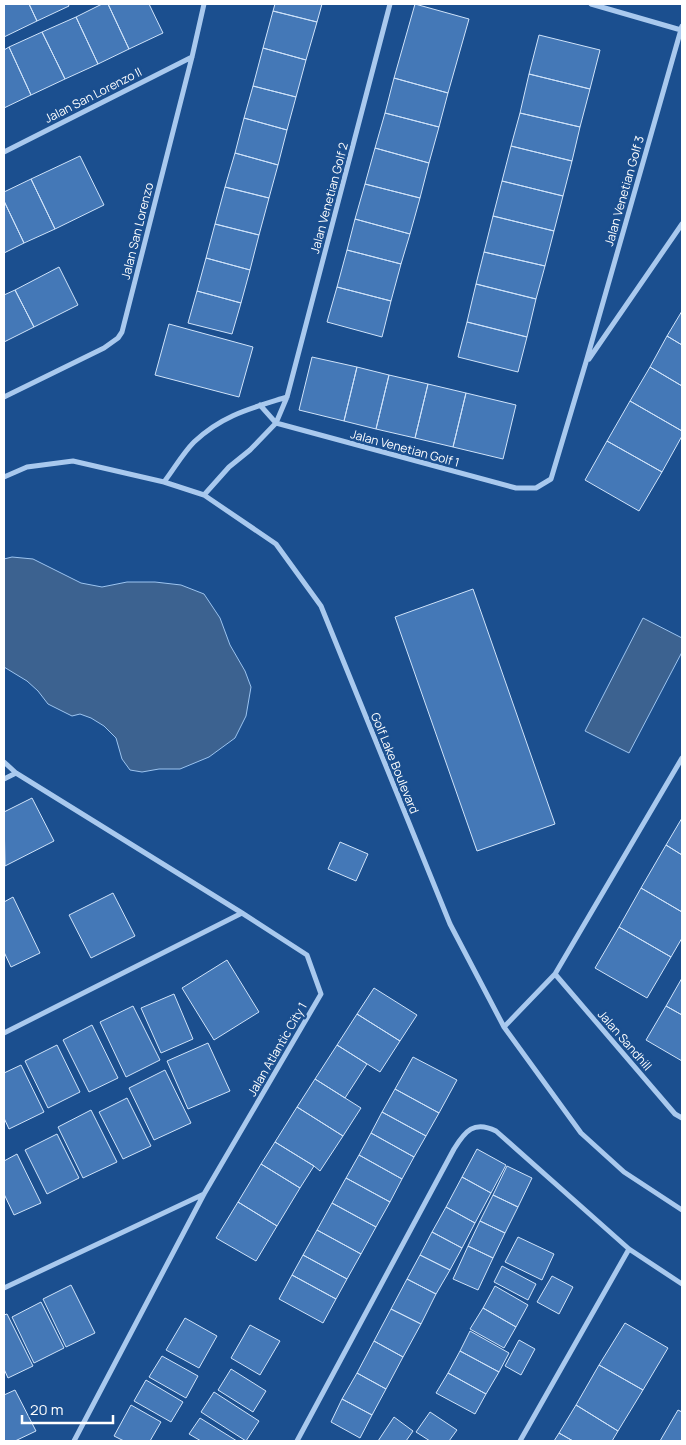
<svg xmlns="http://www.w3.org/2000/svg" width="686" height="1445" font-family="Manrope,sans-serif">
<style>
.water{fill:#3c6290;stroke:#9cc4f0}
.building{fill:#4478b7;stroke:#cfe3fa}
.lines{fill:none;stroke-linecap:round;stroke-linejoin:round}
.minor{stroke:#a9c9ee;stroke-width:5}
.labels{text-anchor:middle;dominant-baseline:central;stroke-width:5;stroke-linejoin:round;paint-order:stroke}
.street-label{font-size:12px;fill:#fff;stroke:#1b4f8f}
</style>
<rect width="100%" height="100%" fill="#1b4f8f"/>
<!-- water -->
<path class="water" d="M12 557 33 559 81 583 102 587 127 582H155L181 585 204 594 220 618 230 645 245 671 251 687 246 716 235 738 209 757 180 769H159L142 772 130 770 122 759 116 738 104 726 91 718 80 714 72 716 48 704 38 691 27 681 4 667V559Z
M643 618 682 638V652L629 753 585 731Z"/>
<!-- building -->
<path class="building" d="M4 4H29L37 21 4 37Z
M29 4H68L69 6 37 21Z
M102 4H108L129 49 98 64 76 17Z
M108 4H149L163 33 129 49Z
M275 4H322L317 22 273 11Z
M415 4 469 19 448 93 394 78Z
M273 11 317 22 306 60 263 48Z
M76 17 98 64 65 79 42 32Z
M42 32 65 79 31 95 9 47Z
M539 35 600 50 590 89 529 74Z
M9 47 31 95 4 108V50Z
M263 48 306 60 296 97 253 86Z
M529 74 590 89 580 127 520 113Z
M394 78 448 93 439 127 385 113Z
M253 86 296 97 287 130 244 118Z
M385 113 439 127 429 163 375 148Z
M520 113 580 127 572 161 511 146Z
M244 118 287 130 278 165 235 153Z
M511 146 572 161 563 196 502 181Z
M375 148 429 163 420 198 365 184Z
M235 153 278 165 269 198 225 187Z
M80 156 104 205 55 229 31 179Z
M31 179 55 229 24 243 4 201V192Z
M502 181 563 196 554 231 493 216Z
M365 184 420 198 410 234 355 219Z
M225 187 269 198 259 235 215 224Z
M4 201 24 243 4 253Z
M493 216 554 231 545 266 484 252Z
M355 219 410 234 401 264 347 250Z
M215 224 259 235 250 270 206 258Z
M347 250 401 264 391 301 337 287Z
M484 252 545 266 536 299 476 284Z
M206 258 250 270 241 303 197 291Z
M59 267 78 305 34 327 15 290Z
M476 284 536 299 527 337 467 322Z
M337 287 391 301 382 337 327 322Z
M15 290 34 327 4 342V295Z
M197 291 241 303 232 334 188 323Z
M682 311V345L667 336Z
M467 322 527 337 518 372 458 357Z
M169 324 253 347 239 397 155 375Z
M667 336 682 345V386L650 367Z
M312 357 357 367 344 421 299 410Z
M357 367 389 375 376 429 344 421Z
M650 367 682 386V431L630 401Z
M389 375 428 384 415 438 376 429Z
M428 384 466 393 453 447 415 438Z
M466 393 516 405 503 459 453 447Z
M630 401 682 431V436L662 472 607 441Z
M607 441 662 472 639 511 585 480Z
M473 589 555 824 477 851 395 617Z
M32 798 54 841 5 866 4 812Z
M682 818V855L666 845Z
M340 842 368 854 356 881 328 869Z
M666 845 682 855V912L641 888Z
M641 888 682 912V938L671 957 619 927Z
M113 893 135 936 91 958 69 915Z
M13 897 40 953 11 967 4 952V902Z
M619 927 671 957 647 998 595 968Z
M227 960 259 1012 214 1040 182 988Z
M682 978V1015L666 1006Z
M374 988 417 1015 400 1041 357 1014Z
M174 994 193 1039 161 1053 141 1008Z
M133 1006 160 1060 126 1077 100 1022Z
M666 1006 682 1015V1061L646 1040Z
M357 1014 400 1041 380 1072 337 1045Z
M92 1025 118 1078 89 1092 63 1040Z
M208 1043 230 1091 188 1109 167 1061Z
M57 1045 80 1092 48 1108 25 1061Z
M337 1045 367 1064 345 1098 315 1079Z
M413 1057 457 1080 439 1113 395 1089Z
M21 1065 44 1112 9 1129 4 1118V1073Z
M165 1070 191 1123 154 1140 129 1088Z
M315 1079 361 1108 343 1136 297 1107Z
M395 1089 439 1113 426 1136 382 1112Z
M127 1098 151 1146 123 1159 99 1112Z
M297 1107 343 1136 320 1171 314 1166 275 1142Z
M91 1110 117 1162 83 1178 58 1127Z
M382 1112 426 1136 414 1157 371 1133Z
M371 1133 414 1157 402 1179 359 1155Z
M57 1134 79 1178 47 1194 25 1150Z
M275 1142 314 1166 300 1188 261 1164Z
M477 1149 506 1165 491 1193 462 1177Z
M17 1154 41 1203 14 1215 4 1194V1161Z
M359 1155 402 1179 390 1202 346 1178Z
M261 1164 300 1188 277 1226 238 1202Z
M507 1166 532 1178 518 1207 493 1195Z
M462 1177 491 1193 475 1223 446 1207Z
M346 1178 390 1202 376 1227 332 1203Z
M493 1195 518 1207 505 1233 480 1221Z
M238 1202 277 1226 256 1261 216 1238Z
M332 1203 376 1227 361 1254 317 1230Z
M446 1207 475 1223 462 1248 432 1232Z
M480 1221 505 1233 493 1258 468 1246Z
M317 1230 361 1254 347 1279 303 1255Z
M432 1232 462 1248 450 1270 420 1255Z
M518 1237 554 1254 542 1280 505 1262Z
M468 1246 493 1258 478 1290 453 1279Z
M303 1255 347 1279 336 1299 292 1275Z
M420 1255 450 1270 436 1294 407 1279Z
M502 1266 536 1284 528 1300 494 1282Z
M292 1275 336 1299 323 1323 279 1299Z
M552 1276 573 1287 559 1314 537 1302Z
M407 1279 436 1294 421 1324 391 1309Z
M71 1285 95 1333 66 1347 43 1299Z
M495 1286 528 1305 516 1327 483 1308Z
M41 1302 64 1348 34 1363 12 1317Z
M483 1308 516 1327 504 1348 470 1329Z
M391 1309 421 1324 403 1357 374 1341Z
M7 1314 33 1366 8 1378 4 1369V1315Z
M185 1318 217 1336 199 1368 166 1350Z
M625 1323 668 1348 643 1390 599 1365Z
M250 1325 280 1341 260 1375 231 1358Z
M470 1331 509 1353 499 1372 460 1351Z
M519 1340 535 1349 521 1375 505 1366Z
M374 1341 403 1357 386 1389 357 1373Z
M460 1351 499 1372 486 1394 448 1373Z
M162 1356 198 1376 186 1398 149 1377Z
M599 1365 643 1390 618 1431 576 1405Z
M231 1369 266 1391 253 1412 218 1390Z
M357 1373 386 1389 372 1415 342 1399Z
M448 1373 486 1394 475 1414 436 1393Z
M146 1380 183 1402 171 1422 134 1401Z
M15 1390 36 1431 15 1441H4V1395Z
M214 1392 259 1421 246 1441 201 1412Z
M342 1399 372 1415 360 1438 331 1422Z
M131 1405 161 1422 150 1441H124L114 1436Z
M576 1405 618 1431 612 1441H573L559 1433Z
M678 1410 682 1412V1441H660Z
M430 1412 457 1430 449 1441H430L416 1432Z
M394 1417 413 1431 406 1441H378Z
M200 1418 237 1441H201L189 1434Z
M559 1433 573 1441H554Z"/>
<g class="lines">
<!-- minor -->
<path class="minor" d="M591 4 681 30
M4 152 192 57
M589 359 682 224
M4 397 104 348 118 338 122 332 192 57 204 4
M260 405 276 423 516 488H536L551 479 586 362 682 26
M4 477 27 467 73 461 164 482 204 495 276 544 321 606 450 924 504 1027 581 1133 624 1172 682 1210
M164 482C174 469 183 453 194 442 222 415 252 408 287 397
M204 495 229 467 250 450 276 423 287 397 390 4
M4 762 16 773 242 913 307 955 321 994 204 1194 74 1441
M4 779 16 773
M555 974 675 1114 682 1118
M504 1027 555 974 682 758
M4 1033 242 913
M4 1288 204 1194
M297 1441 454 1149C465 1131 474 1120 496 1131L629 1249 682 1284
M520 1441 629 1249"/>
</g>
<g class="labels">
<!-- street labels -->
<g class="street-label">
<text transform="translate(93 95) rotate(-27)">Jalan San Lorenzo II</text>
<text transform="translate(624 191) rotate(-74)">Jalan Venetian Golf 3</text>
<text transform="translate(329 198) rotate(-75)">Jalan Venetian Golf 2</text>
<text transform="translate(137 231) rotate(-76)">Jalan San Lorenzo</text>
<text transform="translate(405 448) rotate(15)">Jalan Venetian Golf 1</text>
<text transform="translate(395 763) rotate(68)">Golf Lake Boulevard</text>
<text transform="translate(625 1040) rotate(49)">Jalan Sandhill</text>
<text transform="translate(277 1049) rotate(-60)">Jalan Atlantic City 1</text>
</g>
</g>
<!-- border -->
<rect width="686" height="1445" fill="none" stroke="#ffffff" stroke-width="10"/>
<!-- scale -->
<path d="M22 1415v8h91v-8" fill="none" stroke="#ffffff" stroke-width="2.5"/>
<text x="30" y="1415" font-size="15" fill="#ffffff" stroke="#1b4f8f" stroke-width="4" paint-order="stroke">20 m</text>
</svg>
